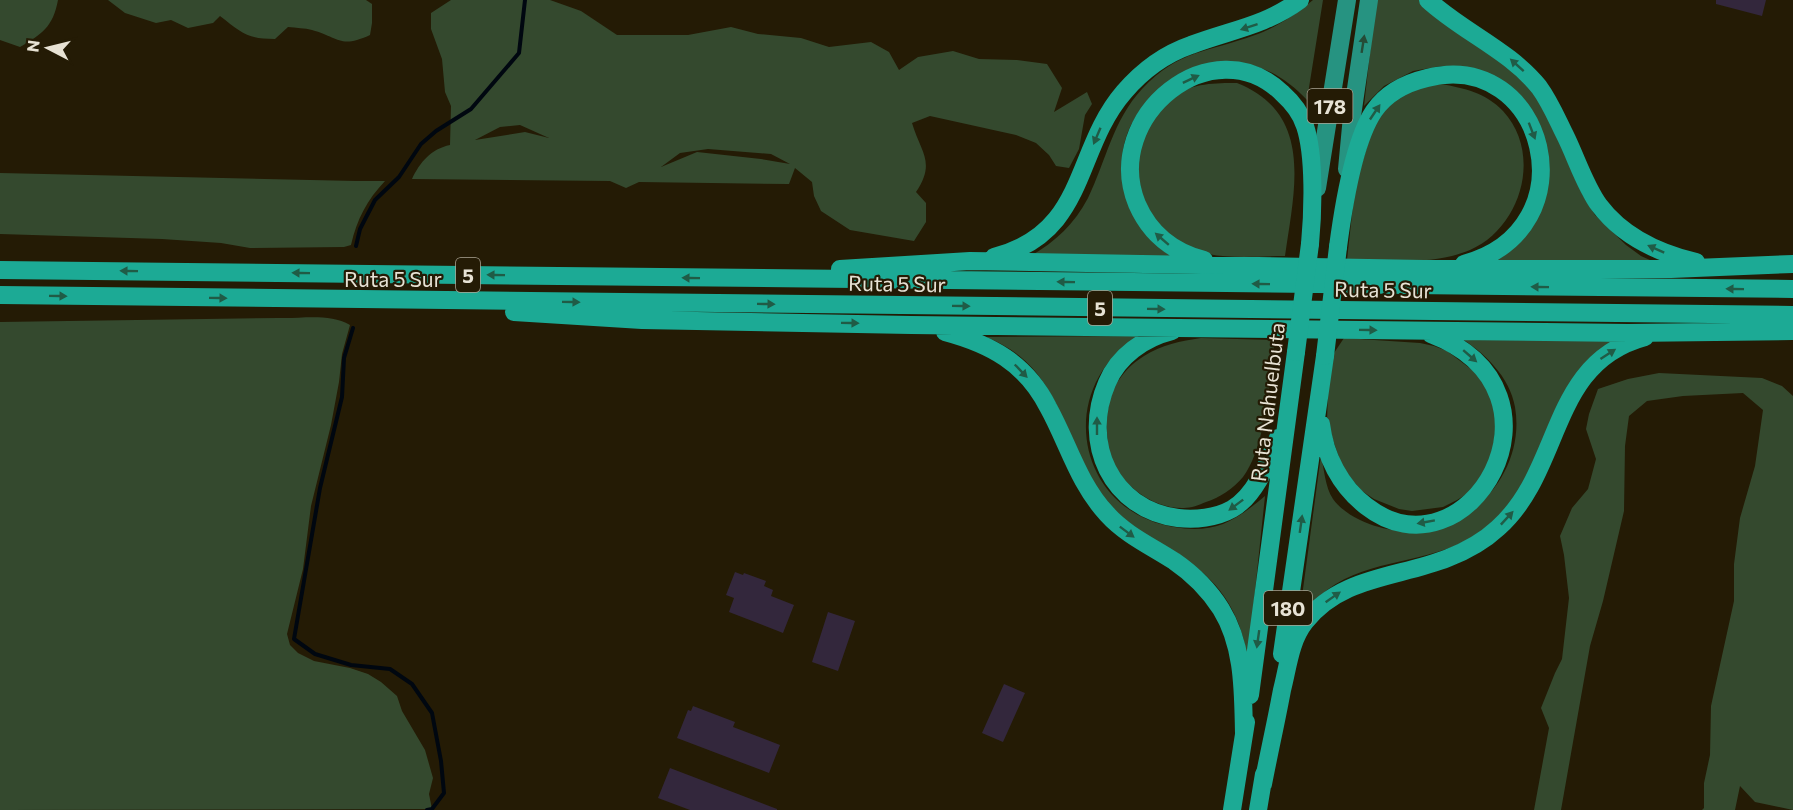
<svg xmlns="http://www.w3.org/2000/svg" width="1793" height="810" font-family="Commissioner,sans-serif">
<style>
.green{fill:#34492e;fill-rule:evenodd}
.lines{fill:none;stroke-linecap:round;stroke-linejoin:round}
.stream{stroke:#000710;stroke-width:4}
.building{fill:#33273c}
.primary{stroke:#269381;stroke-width:18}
.motorway{stroke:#1caa95;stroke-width:18}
.motorway-bridge{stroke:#1caa95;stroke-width:18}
.oneway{fill:#205b46}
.oneway2{fill:#254b37}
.labels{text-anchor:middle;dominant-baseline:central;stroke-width:4.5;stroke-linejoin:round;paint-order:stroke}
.shield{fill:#241b05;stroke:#aca696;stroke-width:1.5}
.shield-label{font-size:20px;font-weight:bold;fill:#e7e2d4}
.street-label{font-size:21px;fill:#e7e2d4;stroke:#241b05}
</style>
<rect width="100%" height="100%" fill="#241b05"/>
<!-- green -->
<path class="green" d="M0 0H58C53 27 42 34 20 47L0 40Z
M108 0H366L372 4V23L370 35C340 49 338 37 312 30 305 28 296 28 288 27L275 39C247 39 242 33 220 16L213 23 188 28 171 20 156 23 125 13Z
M451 0H550L581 11 617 35H688L731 27 758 34 801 38 829 47 871 42 889 52 899 70 918 57 953 51 979 59 1017 60 1047 64 1062 88 1054 112 1087 92 1092 104 1085 115 1079 149 1069 168 1056 166 1049 155 1036 143 1016 135 930 116 912 123C921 153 936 162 916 192L926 203V222L914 241 850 230 821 211 814 196 812 182 795 168 789 184 639 182 626 188 610 181 412 179C420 162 431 149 450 145L451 106 445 92 442 59 431 29V13ZM520 125 549 138 525 132 475 140 500 127ZM708 149 771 154 790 164 761 159 697 152 661 167 680 153Z
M1313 0H1323L1307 100C1271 62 1227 50 1180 76 1159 88 1143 102 1132 123 1107 170 1130 234 1175 258H1027C1053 244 1074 225 1088 198 1106 161 1113 120 1142 89 1178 50 1209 52 1255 35 1276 28 1296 14 1313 0Z
M1376 0H1422L1504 60 1541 100 1583 196 1595 215 1626 245 1641 256 1661 265 1493 262C1519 247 1543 222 1546 190 1548 174 1544 155 1543 139L1467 68 1441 66 1413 71 1384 86 1364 106Z
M1237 83C1315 114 1294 191 1285 256 1260 256 1222 260 1198 251 1188 247 1174 240 1166 233 1125 197 1131 126 1174 96 1192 83 1216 83 1237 83Z
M1441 84C1464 88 1486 93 1503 111 1543 154 1521 228 1470 250 1432 266 1388 260 1347 260L1355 187 1375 120 1402 94 1425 86Z
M0 173 356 181H385C367 200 357 219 351 245L344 247 250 248 221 243 162 239 0 234Z
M279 318C301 319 329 313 350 325L342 354 339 382 331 425 311 506 303 569 287 634 290 645 298 653 314 661 350 668 368 674 381 682 397 696 402 711 425 750 433 778 429 794 432 809 0 810V322Z
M1139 336C1054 387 1075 511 1174 527 1191 530 1207 530 1223 524 1238 518 1253 506 1265 496L1247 667C1247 628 1226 588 1194 566 1167 547 1135 532 1112 508 1059 450 1069 369 986 337Z
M1459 337 1626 340 1613 346C1595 374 1577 403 1559 431 1533 472 1509 518 1465 541 1419 565 1360 559 1320 596 1312 603 1306 612 1299 619L1321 455C1324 468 1325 487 1333 499 1343 513 1363 523 1379 527 1395 532 1427 533 1443 527 1490 509 1524 459 1515 407 1510 377 1484 352 1459 337Z
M1201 338 1275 340C1270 377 1266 447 1243 477 1234 488 1219 498 1206 502 1199 505 1191 508 1184 508 1152 509 1121 484 1109 456 1107 449 1108 440 1107 433 1105 401 1115 374 1144 356 1161 345 1181 341 1201 338Z
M1344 338 1420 343 1434 346 1447 351 1484 379 1497 414 1492 460 1470 492 1457 500 1443 507 1412 511 1399 509 1374 499 1362 491 1343 469 1327 422 1328 390 1334 353Z
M1659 373 1762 378 1782 386 1793 396V810L1755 802 1740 786 1735 810H1702L1704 808V783L1710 755 1711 706 1734 601V564L1740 518 1755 466 1763 410 1743 393 1683 396 1647 401 1629 416 1625 446 1624 511 1603 601 1590 646 1561 810H1534L1549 728 1541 708 1555 673 1562 659 1569 598 1564 555 1560 536 1572 508 1588 489 1596 459 1586 429 1589 414 1598 389 1628 379Z"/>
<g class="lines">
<!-- stream -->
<path class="stream" d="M356 246 360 229 375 200 399 177 421 144 436 131 471 109 519 53 525 0
M353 328 344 358 342 397 320 488 294 639 315 654 351 665 390 669 412 684 432 713 441 761 444 793 432 809 427 810"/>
</g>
<!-- building -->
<path class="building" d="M1716 0H1766L1762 16 1716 4Z
M735 572 743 575 744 573 766 581 764 586 773 590 771 596 794 605 783 633 729 612 734 598 726 595Z
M828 612 855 621 838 671 812 662Z
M1004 684 1025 693 1003 742 982 733Z
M693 706 735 722 733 727 780 745 769 773 677 738 688 710 691 711Z
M670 768 777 809V810H690L658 798Z"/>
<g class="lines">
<!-- primary -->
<path class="primary" d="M1347 169 1352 116 1369 0
M1317 188 1347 0"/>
<!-- motorway -->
<path class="motorway" d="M1428 0C1463 32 1509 50 1539 87 1550 102 1557 119 1565 135 1576 157 1585 186 1599 205 1623 237 1658 253 1696 262
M1338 247C1343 209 1353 142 1374 111 1387 92 1406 83 1427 78 1545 48 1593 229 1464 264
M994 257C1088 233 1073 151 1124 92 1142 71 1165 54 1191 45 1230 30 1265 26 1300 0
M1204 260C1173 252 1150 234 1137 204 1101 116 1213 26 1282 93 1292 102 1301 113 1305 126 1315 156 1313 212 1310 244
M840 269 970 261 1424 269H1671L1793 264
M0 270 1793 289
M0 295 1793 315
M514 312 642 320 911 325 1628 333 1793 331
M1172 331C1144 338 1118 356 1107 383 1081 443 1111 509 1178 518 1195 520 1216 518 1232 509 1256 495 1268 462 1278 438
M945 332C990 344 1026 363 1048 407 1068 443 1078 483 1107 514 1126 535 1151 546 1174 561 1193 574 1209 590 1221 609 1244 646 1243 692 1244 733
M1321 424C1325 456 1340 486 1366 506 1467 585 1582 392 1431 334
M1282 654 1325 356
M1250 695 1296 352
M1263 784C1269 753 1276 722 1282 690 1288 667 1290 641 1305 622 1341 576 1398 578 1448 558 1466 551 1484 541 1498 528 1564 469 1548 363 1645 337
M1232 810 1246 722
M1258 810 1264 774"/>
<!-- motorway-bridge -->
<path class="motorway-bridge" d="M1296 352 1310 244
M1325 356 1338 247"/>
</g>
<!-- one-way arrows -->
<defs><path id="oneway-solid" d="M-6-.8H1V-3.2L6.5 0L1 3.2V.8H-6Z" transform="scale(1.5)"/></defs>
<g class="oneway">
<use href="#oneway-solid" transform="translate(1249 27) rotate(162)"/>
<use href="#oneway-solid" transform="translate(1517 65) rotate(-138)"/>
<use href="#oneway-solid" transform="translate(1191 79) rotate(-25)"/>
<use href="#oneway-solid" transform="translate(1375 112) rotate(-56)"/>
<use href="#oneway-solid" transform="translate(1532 131) rotate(69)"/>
<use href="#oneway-solid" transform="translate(1097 136) rotate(113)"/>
<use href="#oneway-solid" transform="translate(1162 239) rotate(-139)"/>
<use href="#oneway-solid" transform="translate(1656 249) rotate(-156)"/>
<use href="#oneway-solid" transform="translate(129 271) rotate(-179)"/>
<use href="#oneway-solid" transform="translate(301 273) rotate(-179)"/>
<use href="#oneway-solid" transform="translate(496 275) rotate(-179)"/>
<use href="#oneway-solid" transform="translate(691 278) rotate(-179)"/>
<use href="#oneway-solid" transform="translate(1066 282) rotate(-179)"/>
<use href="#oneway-solid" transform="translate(1261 284) rotate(-179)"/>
<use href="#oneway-solid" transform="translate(1540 287) rotate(-179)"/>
<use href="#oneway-solid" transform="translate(1735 289) rotate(-179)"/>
<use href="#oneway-solid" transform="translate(58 296) rotate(1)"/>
<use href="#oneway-solid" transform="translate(218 298) rotate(1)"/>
<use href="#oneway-solid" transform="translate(571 302) rotate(1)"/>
<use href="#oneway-solid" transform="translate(766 304) rotate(1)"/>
<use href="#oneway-solid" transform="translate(961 306) rotate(1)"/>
<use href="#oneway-solid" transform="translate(1156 309) rotate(1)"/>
<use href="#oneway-solid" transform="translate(850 323) rotate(1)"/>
<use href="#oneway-solid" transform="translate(1368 330) rotate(1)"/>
<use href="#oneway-solid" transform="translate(1608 354) rotate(-33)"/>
<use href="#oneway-solid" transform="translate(1470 356) rotate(41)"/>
<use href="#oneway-solid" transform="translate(1021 371) rotate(46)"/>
<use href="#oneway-solid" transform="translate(1097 426) rotate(-90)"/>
<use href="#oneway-solid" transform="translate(1236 505) rotate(143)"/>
<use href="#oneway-solid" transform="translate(1507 518) rotate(-47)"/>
<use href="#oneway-solid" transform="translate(1426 522) rotate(170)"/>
<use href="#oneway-solid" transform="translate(1301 524) rotate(-82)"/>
<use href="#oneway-solid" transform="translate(1127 532) rotate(37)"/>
<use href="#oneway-solid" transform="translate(1333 597) rotate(-35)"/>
<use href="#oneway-solid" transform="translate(1258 639) rotate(98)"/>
</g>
<use class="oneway2" href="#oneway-solid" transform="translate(1363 44) rotate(-81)"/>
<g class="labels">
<!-- shield labels -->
<g class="shield">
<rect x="1307.5" y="89" width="45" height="34" rx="4.5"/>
<rect x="456" y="258" width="24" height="34" rx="4.5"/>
<rect x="1088" y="291" width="24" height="34" rx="4.5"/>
<rect x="1264" y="591" width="48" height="34" rx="4.5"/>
</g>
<g class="shield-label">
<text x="1330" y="106">178</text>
<text x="468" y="275">5</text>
<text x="1100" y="308">5</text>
<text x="1288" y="608">180</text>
</g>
<!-- street labels -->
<g class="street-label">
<text x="393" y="278">Ruta 5 Sur</text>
<text transform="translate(897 283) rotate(1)">Ruta 5 Sur</text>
<text transform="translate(1383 289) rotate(1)">Ruta 5 Sur</text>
<text transform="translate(1267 402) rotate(-83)">Ruta Nahuelbuta</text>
</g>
</g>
<!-- north arrow -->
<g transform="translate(48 48) rotate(277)" stroke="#241b05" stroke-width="4.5" paint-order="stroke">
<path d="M0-4.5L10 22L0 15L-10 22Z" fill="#e7e2d4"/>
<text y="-9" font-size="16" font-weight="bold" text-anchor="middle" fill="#e7e2d4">N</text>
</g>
</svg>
